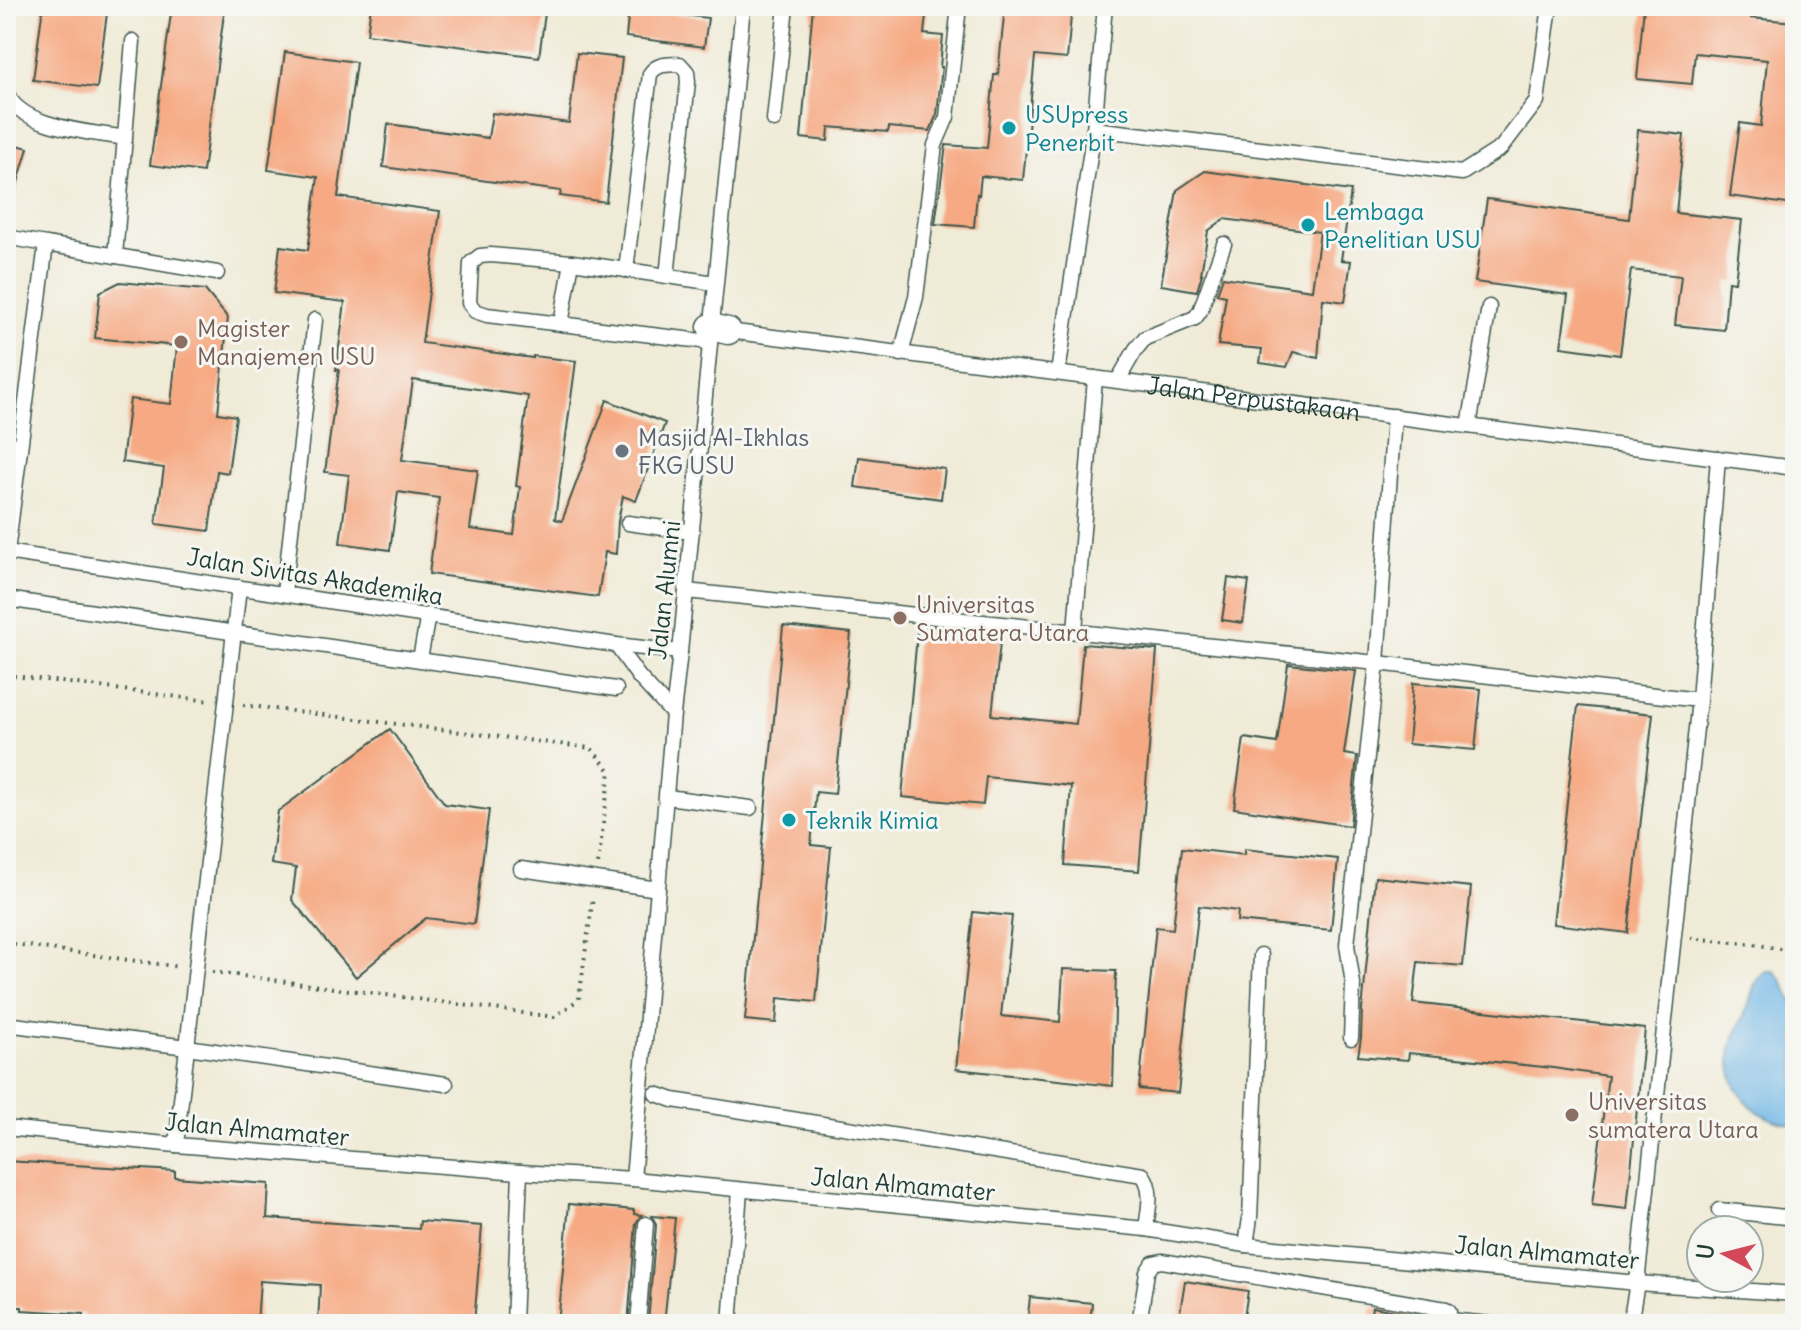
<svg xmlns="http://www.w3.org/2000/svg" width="1801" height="1330" font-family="Delius,sans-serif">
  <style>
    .water { fill: #6eb5e5; stroke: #46798c; stroke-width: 2 }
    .building { fill: #f6a982; fill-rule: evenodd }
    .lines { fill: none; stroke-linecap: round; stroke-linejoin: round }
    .service-casing { stroke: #3e574c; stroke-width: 17 }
    .minor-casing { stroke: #3e574c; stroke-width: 29 }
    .path { stroke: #3e574c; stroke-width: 4; stroke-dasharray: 2 6; stroke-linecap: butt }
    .service { stroke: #fff; stroke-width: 14 }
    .minor { stroke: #fff; stroke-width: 26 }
    .culture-dot { fill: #0f9aa8; stroke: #f6f6f2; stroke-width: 3 }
    .education-dot { fill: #8d6e63; stroke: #f6f6f2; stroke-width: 3 }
    .worship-dot { fill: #6b7280; stroke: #f6f6f2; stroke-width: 3 }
    .labels { text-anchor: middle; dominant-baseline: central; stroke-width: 6; stroke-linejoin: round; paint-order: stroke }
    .culture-label { font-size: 24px; fill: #0d838f; stroke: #f6f6f2; text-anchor: start }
    .education-label { font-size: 24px; fill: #785e54; stroke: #f6f6f2; text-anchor: start }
    .street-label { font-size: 24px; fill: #1f3d34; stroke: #f6f6f2 }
    .worship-label { font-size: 24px; fill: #5b616d; stroke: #f6f6f2; text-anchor: start }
  </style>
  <rect width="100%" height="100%" fill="#f6f6f2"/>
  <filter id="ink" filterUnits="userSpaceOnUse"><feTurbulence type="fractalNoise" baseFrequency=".0125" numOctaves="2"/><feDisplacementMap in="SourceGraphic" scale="16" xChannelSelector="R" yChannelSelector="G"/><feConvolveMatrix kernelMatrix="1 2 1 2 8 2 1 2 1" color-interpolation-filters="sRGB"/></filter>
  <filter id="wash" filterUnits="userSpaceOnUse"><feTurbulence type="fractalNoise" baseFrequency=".006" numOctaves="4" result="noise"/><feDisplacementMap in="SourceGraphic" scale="32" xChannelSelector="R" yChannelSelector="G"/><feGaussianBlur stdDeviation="1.8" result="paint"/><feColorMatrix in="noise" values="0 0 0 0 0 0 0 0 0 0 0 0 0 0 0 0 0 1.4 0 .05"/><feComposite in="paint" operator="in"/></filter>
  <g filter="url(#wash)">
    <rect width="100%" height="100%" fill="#f0ebd7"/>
    <!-- water -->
    <path class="water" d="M1766 971H1774L1780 977 1795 1006V1125C1757 1121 1724 1090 1731 1049 1734 1036 1742 1021 1747 1009 1753 994 1752 980 1766 971Z"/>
    <g id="blocks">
      <!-- building -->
      <g class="building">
        <path d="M43 6H108L97 88 33 80Z"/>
        <path d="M172 6H225L203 172 150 165Z"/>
        <path d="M371 6H546L539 57 367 34Z"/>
        <path d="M813 6H927L924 34 943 36 940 67H942L937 114 930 131 889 127 888 132 829 127 828 141 801 138Z"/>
        <path d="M1005 6H1072L1067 59 1035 56 1023 180 981 176 979 195 977 194 974 227 935 224 946 145 987 148 994 75H998Z"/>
        <path d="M1644 6H1752L1751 18 1795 22V205L1730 196 1740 123 1761 126 1767 60 1695 53 1692 84 1637 79Z"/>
        <path d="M629 8 708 18 704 47 626 37Z"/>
        <path d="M285 52 356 62 338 197 440 211 422 343 533 358V356L576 361 555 519 562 521 607 400 665 423 636 501 623 496 618 521 616 554 605 552 598 597 429 574 439 498 398 492 390 550 340 543 349 475 325 472 339 370H336L345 302 274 293 280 246 308 250 318 177 268 170ZM413 380 528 396 516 486 520 487 514 535 470 529 478 470 402 460Z"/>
        <path d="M577 53 622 58 606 202 560 196 561 191 383 167 388 124 488 138 492 113 569 123Z"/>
        <path d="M1638 130 1684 135 1676 213 1742 220 1735 282 1728 281 1724 330 1675 325 1681 276 1631 270 1620 355 1561 347 1568 295 1475 282 1487 199 1629 219Z"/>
        <path d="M6 142 28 148 11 206H6Z"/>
        <path d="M1205 171 1351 191 1341 260 1351 261 1345 302 1323 299 1318 358 1293 352 1287 367 1260 363 1262 349 1218 345 1226 296 1217 294 1223 277 1312 290 1320 232 1224 219 1208 231 1201 274H1202L1197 291 1161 285 1177 190Z"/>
        <path d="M120 282 205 290 228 318 218 413 236 416 228 473 217 471 209 531 156 524 164 468 122 462 130 399 171 404 177 346 95 338 100 292Z"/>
        <path d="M859 457 945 469 941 499 855 487Z"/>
        <path d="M1228 578 1249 581 1243 623 1222 620Z"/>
        <path d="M918 625 1001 634 992 715 1076 724 1083 644 1157 650 1139 871 1065 865 1071 786 986 777 983 805 902 797Z"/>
        <path d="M783 626 851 633 835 794 816 792 811 845 831 847 816 1002 778 998 776 1023 745 1020Z"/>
        <path d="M1288 664 1356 671 1344 754 1357 756 1350 826 1234 808 1244 738 1277 743Z"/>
        <path d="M1413 683 1481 689 1475 750 1408 744Z"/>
        <path d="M1578 706 1653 714 1628 933 1553 924Z"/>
        <path d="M390 729 445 804 489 810 474 924 426 918 356 977 292 900 296 868 271 864 278 811Z"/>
        <path d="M1182 848 1244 855V849L1338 859 1331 930 1237 921 1238 911 1199 906 1178 1093 1139 1089 1156 927 1173 929Z"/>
        <path d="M1375 877 1471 887 1463 966 1418 962 1413 1003 1645 1029 1627 1209 1592 1205 1608 1076 1553 1068 1409 1053 1408 1060 1358 1056 1361 1038 1362 1010Z"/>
        <path d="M973 912 1012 916 1001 1016 1060 1022 1063 969 1116 971 1113 1086 956 1069Z"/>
        <path d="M6 1161 175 1171V1177L269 1184 267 1218 419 1229 420 1221 482 1226 474 1324H318L320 1285 260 1281 257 1324H84V1314L22 1310V1307H6Z"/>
        <path d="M569 1204 634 1210V1214L642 1215 636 1223 628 1324H558Z"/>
        <path d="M652 1216 675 1218 664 1324H648L656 1225Z"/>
        <path d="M1185 1281 1248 1291 1243 1324H1178Z"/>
        <path d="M1030 1297 1092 1303 1090 1324H1027Z"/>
        <path d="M1372 1307 1438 1318V1324H1369Z"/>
      </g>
    </g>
  </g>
  <g filter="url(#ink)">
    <use href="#blocks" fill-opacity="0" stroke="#3e574c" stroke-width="2"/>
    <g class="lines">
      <defs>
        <g id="service">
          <path d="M6 12 8 6"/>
          <path d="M6 91C18 128 91 132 125 138"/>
          <path d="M774 120 786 6"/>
          <path d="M1094 129 1462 173 1501 148 1537 101 1550 6"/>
          <path d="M6 237 46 244 7 552"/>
          <path d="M46 244 217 273"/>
          <path d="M115 256 133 41"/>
          <path d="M626 270 650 74C657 63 668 65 680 64L687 72 688 82 667 276"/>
          <path d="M561 324 572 262"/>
          <path id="s1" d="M728 331 1795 468"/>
          <path d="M710 342 487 315 475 311 469 303 471 263 480 256 491 255 572 262 715 283"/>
          <path d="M901 354 916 297 935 145 947 117 959 6"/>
          <path d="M1058 373 1094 129 1105 6"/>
          <path d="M1118 380 1136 349 1145 338 1195 318 1200 311 1224 244"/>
          <path d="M1469 426 1489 307"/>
          <path d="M628 523 692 532"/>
          <path d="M6 552 616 645 680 652"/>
          <path d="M686 591 1377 663 1699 700"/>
          <path d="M284 593 315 320"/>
          <path d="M6 599 616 689"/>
          <path d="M1075 631 1095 378"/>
          <path d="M616 645 639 677 673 714"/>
          <path d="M420 659 428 615"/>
          <path d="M667 797 750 808"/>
          <path d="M521 869 658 889"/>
          <path d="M6 1024 187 1047 446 1084"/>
          <path d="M1351 1038 1353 984 1347 945 1377 663 1394 416"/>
          <path d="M656 1094 673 1100 1143 1175C1154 1191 1148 1210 1146 1229"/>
          <path d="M6 1128 176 1145 520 1172 633 1179 1146 1229 1246 1245 1637 1283 1795 1294"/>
          <path d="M176 1145 239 587"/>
          <path d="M633 1179 673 714 680 652 743 6"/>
          <path d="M1719 1210 1795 1218"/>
          <path d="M1246 1245 1250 1218 1261 955"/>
          <path d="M1449 1320 1490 1324"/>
          <path d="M514 1324 520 1172"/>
          <path d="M638 1324 646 1224"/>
          <path d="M730 1324 740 1190"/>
          <path d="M1139 1324 1147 1272 1153 1263 1162 1261 1446 1309 1449 1311 1448 1324"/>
          <path d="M1630 1324 1637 1283 1699 700 1718 458"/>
        </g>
        <path id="minor" d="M711 327 728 331"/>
      </defs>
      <!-- service casing -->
      <use href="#service" class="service-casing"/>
      <!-- minor casing -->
      <use href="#minor" class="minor-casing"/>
      <!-- path -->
      <g class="path">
        <path d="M6 675 210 701"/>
        <path d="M243 705 591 748 610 771 598 864"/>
        <path d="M1691 938 1754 944 1795 952"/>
        <path d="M6 943 180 967"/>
        <path d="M212 972 554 1017 579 999 593 897"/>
      </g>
      <!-- service -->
      <use href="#service" class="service"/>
      <!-- minor -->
      <use href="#minor" class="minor"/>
    </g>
  </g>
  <!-- markers -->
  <g class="culture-dot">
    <circle cx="1009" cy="128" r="8"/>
    <circle cx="1308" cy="225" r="8"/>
    <circle cx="789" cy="820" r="8"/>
  </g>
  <g class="education-dot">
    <circle cx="181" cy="342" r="8"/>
    <circle cx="900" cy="618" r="8"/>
    <circle cx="1572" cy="1115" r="8"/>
  </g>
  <circle class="worship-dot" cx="622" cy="451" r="8"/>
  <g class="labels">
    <!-- culture labels -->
    <g class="culture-label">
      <text x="1025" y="114">USUpress<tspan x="1025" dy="28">Penerbit</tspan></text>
      <text x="1324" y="211">Lembaga<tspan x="1324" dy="28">Penelitian USU</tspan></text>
      <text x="805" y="820">Teknik Kimia</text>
    </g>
    <!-- education labels -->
    <g class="education-label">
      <text x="197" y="328">Magister<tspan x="197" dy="28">Manajemen USU</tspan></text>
      <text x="916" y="604">Universitas<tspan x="916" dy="28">Sumatera Utara</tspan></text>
      <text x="1588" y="1101">Universitas<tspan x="1588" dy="28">sumatera Utara</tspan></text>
    </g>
    <!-- street labels -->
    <g class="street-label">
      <text stroke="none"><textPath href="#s1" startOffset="530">Jalan Perpustakaan</textPath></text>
      <text transform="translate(315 576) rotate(9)">Jalan Sivitas Akademika</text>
      <text transform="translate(664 590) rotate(-84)">Jalan Alumni</text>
      <text transform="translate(257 1129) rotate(5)">Jalan Almamater</text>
      <text transform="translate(903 1184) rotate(5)">Jalan Almamater</text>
      <text transform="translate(1547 1252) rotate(5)">Jalan Almamater</text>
    </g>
    <!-- worship labels -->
    <g class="worship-label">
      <text x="638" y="437">Masjid Al-Ikhlas<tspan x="638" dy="28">FKG USU</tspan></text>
    </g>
  </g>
  <!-- margin -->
  <rect width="1801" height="1330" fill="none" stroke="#f6f6f2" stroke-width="32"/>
  <!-- north arrow -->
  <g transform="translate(1725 1254) rotate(277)"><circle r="38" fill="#f6f6f2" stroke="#a0aca6" stroke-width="2"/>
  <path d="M0-6L14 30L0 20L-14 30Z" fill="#d1495b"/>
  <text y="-12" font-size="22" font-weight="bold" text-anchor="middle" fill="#1f3d34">U</text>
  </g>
</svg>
